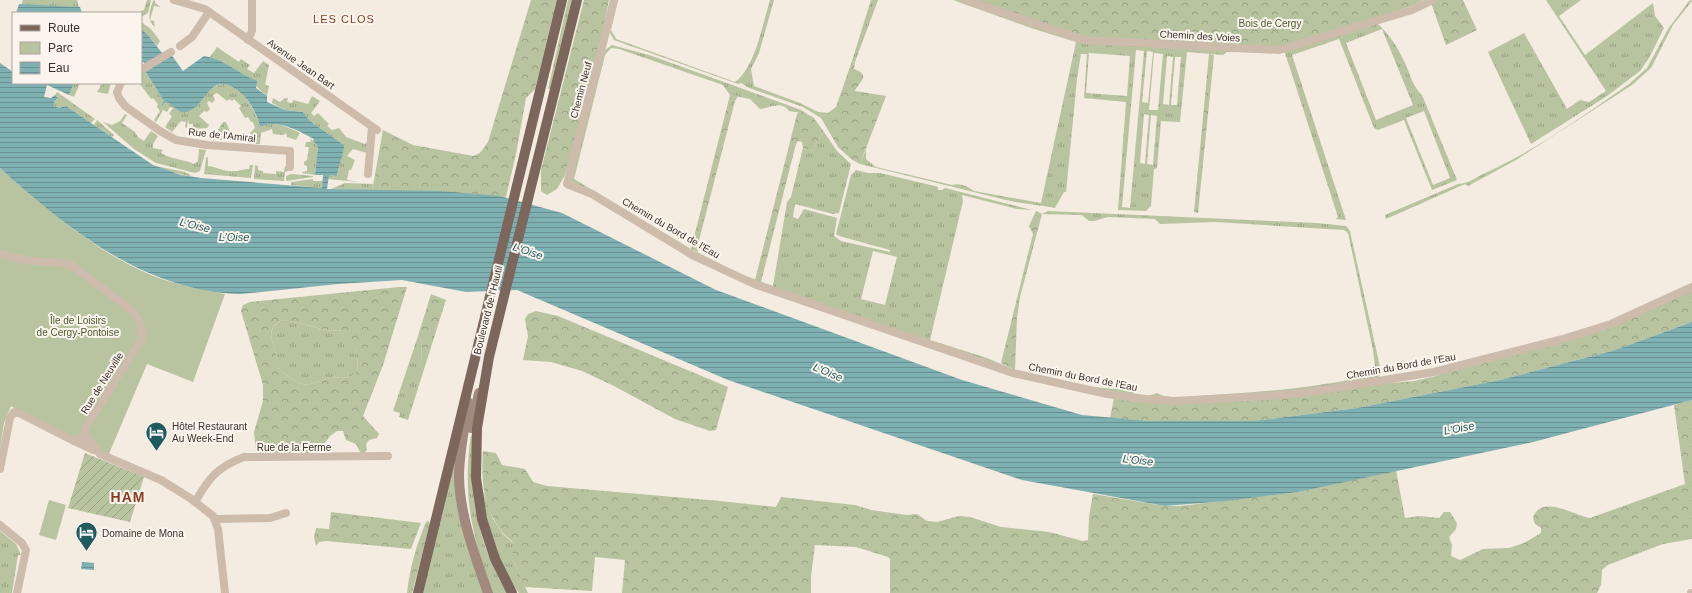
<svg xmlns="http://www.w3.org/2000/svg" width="1692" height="593" font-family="Arial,sans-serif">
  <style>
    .grass { fill: url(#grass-tufts); fill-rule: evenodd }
    .forest { fill: url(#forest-crowns); fill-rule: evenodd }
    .park { fill: #b8c4a0 }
    .garden { fill: url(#garden-furrows) }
    .water { fill: url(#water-rules) }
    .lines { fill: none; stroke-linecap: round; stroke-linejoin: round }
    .minor { stroke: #cdbbac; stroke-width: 8 }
    .secondary { stroke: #a18a7d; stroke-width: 10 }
    .primary { stroke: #7d675c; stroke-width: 10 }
    .labels { text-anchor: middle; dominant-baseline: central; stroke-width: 4; stroke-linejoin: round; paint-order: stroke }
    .park-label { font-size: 10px; fill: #4a5a2e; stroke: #fbf5ee }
    .street-label { font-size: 10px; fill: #3b302b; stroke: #fbf5ee }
    .poi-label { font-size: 10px; fill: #3b302b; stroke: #fbf5ee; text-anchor: start }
    .neighbourhood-label { font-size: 11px; letter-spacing: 1px; fill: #8c3b22; stroke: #fbf5ee }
    .water-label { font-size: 11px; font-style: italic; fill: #1f5a5e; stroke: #fbf5ee }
    .district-label { font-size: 14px; font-weight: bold; letter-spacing: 1px; fill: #8c3b22; stroke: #fbf5ee }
  </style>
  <defs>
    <pattern id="grass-tufts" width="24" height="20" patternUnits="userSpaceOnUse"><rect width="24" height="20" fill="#b8c4a0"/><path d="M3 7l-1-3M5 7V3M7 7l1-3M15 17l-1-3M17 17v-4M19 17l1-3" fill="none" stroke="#97a083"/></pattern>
    <pattern id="forest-crowns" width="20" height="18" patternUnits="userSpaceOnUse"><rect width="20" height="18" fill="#b8c4a0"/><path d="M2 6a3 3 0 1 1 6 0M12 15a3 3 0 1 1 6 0" fill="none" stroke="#97a083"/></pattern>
    <pattern id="garden-furrows" width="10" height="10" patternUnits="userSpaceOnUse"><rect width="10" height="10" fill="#b8c4a0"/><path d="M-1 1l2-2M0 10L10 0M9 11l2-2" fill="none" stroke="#97a083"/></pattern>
    <pattern id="water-rules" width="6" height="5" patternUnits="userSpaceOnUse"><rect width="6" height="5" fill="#7fb0b2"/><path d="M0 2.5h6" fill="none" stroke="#699091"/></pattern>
  </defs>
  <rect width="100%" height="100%" fill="#f4ebe1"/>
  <!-- grass -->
  <g class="grass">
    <path d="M23 0H77L79 7 21 5Z"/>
    <path d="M147 0H151L148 13 141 17V11L144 10Z"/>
    <path d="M155 0V3L161 7 154 6 150 20 154 21 155 27C146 20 150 10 153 1Z"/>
    <path d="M568 0H572L550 89H548Z"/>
    <path d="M616 0H618L611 30 616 39 735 82C755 68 763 23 770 0H774L759 53 751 69 754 86 800 103 818 112 829 113 821 118 803 107 749 88 741 83 738 84 614 40 610 33Z"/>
    <path d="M871 0H878L855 62 852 61Z"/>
    <path d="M953 0 1377 23C1389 34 1397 46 1404 61 1410 73 1412 86 1422 95L1457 180 1432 190 1404 120 1378 130 1374 128 1339 39 1292 55 1346 220 1336 219 1338 217 1285 53 1227 52 1223 55 1187 52 1180 122 1161 121 1157 168 1154 169 1151 206 1146 211 1118 210 1126 102 1084 98 1087 54H1081L1077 79 1066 192H1064L1055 208C1039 205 1023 204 1006 200L860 164 866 150V159L876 167 952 185C960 183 967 186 974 191L1041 203 1076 42 1031 28ZM1382 29 1413 105 1376 120 1346 43ZM1136 50 1144 51 1130 208 1122 207ZM1147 51 1153 52 1148 103 1142 102ZM1089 53 1130 56 1127 96 1086 93ZM1154 53 1163 54 1158 110H1149ZM1167 56 1173 57 1169 105 1163 104ZM1175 57H1181L1177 105H1171ZM1424 111 1450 178 1433 185 1406 118ZM1144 114 1149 115 1145 164 1140 163ZM1151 115 1157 116 1153 165 1147 164Z"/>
    <path d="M1546 0H1581L1559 16 1585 55 1653 3 1655 16 1664 28 1649 58 1640 71 1607 96 1531 144 1488 52 1524 33 1567 109 1580 100 1589 102 1606 91Z"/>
    <path d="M1690 0 1692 1 1673 25 1651 68 1632 85 1516 160 1468 186 1465 184 1386 219 1385 215 1458 184C1469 183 1474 179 1483 174 1535 151 1583 116 1629 84L1647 68 1668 29Z"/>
    <path d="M141 22 151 29 160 41 157 46 148 35 141 29Z"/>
    <path d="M612 45 652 56 801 110 813 117 808 114 789 111C781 100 770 108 760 109L750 99 730 95 723 85 619 49 611 48 605 55 574 179 691 249 738 273 773 286 787 202 791 197 803 148 813 151 817 142 824 132 837 151 851 164 839 213 833 214 795 204 793 217 798 219 804 209 837 218 834 236 841 241 890 252V250L839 236 836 234 851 175 856 170 868 173H880L935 186 938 187V190H942L945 188 1032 210 1017 209 962 195 963 201 930 340 987 358 1015 370 1084 386 1134 391V395L1148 396 1157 393C1171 401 1195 396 1211 395 1267 392 1322 387 1376 374L1373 350 1348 233 1344 230 1216 222 1160 224 1155 219 1108 217 1094 221H1089L1082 215 1042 214 1048 211 1317 223 1346 226 1350 231 1380 367 1379 377 1293 392 1152 399 1032 376 735 275 571 181 605 50ZM873 251 897 257 885 305 861 299Z"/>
    <path d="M217 47 239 62 241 59 250 65 247 69 254 73 263 61 269 65 265 85 269 86 267 96C259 90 254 83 246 77 235 69 223 63 210 57Z"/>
    <path d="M145 71 164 101 161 106 162 107 165 102 173 105 179 111H190C199 104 204 93 214 87 236 73 256 110 260 127 274 120 287 127 300 133L296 140 287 137 286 133 283 135 273 134 272 129 261 133 260 144H252L256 141 254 138 251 139 250 133 255 128 253 122H251L248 117 245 118 239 108 241 106 234 99 232 101 230 99 227 101 217 93 213 95 215 100 212 103 209 101 207 103 210 109 207 112 204 111 199 116 209 125 207 128 192 129 193 124H189L188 119 187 128 185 127 186 122 181 121 172 132 165 127 172 116 169 114 173 108 170 107 167 112 163 110 156 122 154 120 160 111 157 107 158 104 153 98 151 99 140 84 142 83 141 74Z"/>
    <path d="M74 83H80L74 97 69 95Z"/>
    <path d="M102 83H111L108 94 97 92Z"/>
    <path d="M57 92 95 119 91 123 66 106 58 108 54 106V102L58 98 55 95Z"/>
    <path d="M312 96 320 101 311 113 314 116 318 113 329 124 327 126 332 130 339 128 346 137 365 144 368 142 367 153 353 149 347 156 355 160 351 170H349L347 180 359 182 328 179 329 175 337 176 344 145 310 121 303 112 285 110 272 103 273 98 280 102 285 98H288L287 102 292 103 293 100 308 104Z"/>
    <path d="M125 114 127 115 122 123 135 132 138 137 144 141 151 131 158 136 153 144V148L163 150 161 153C172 160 185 159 194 164L198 161 199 149 206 150 200 171 195 173 156 163 134 149 103 122 112 125 120 121Z"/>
    <path d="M97 120 114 135 112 137 94 125Z"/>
    <path d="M223 122H226L231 134V140H214L213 138Z"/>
    <path d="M310 138 318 146 315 175 302 173V172L307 171V166L304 165V162L307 160 309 147H305L306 142H311Z"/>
    <path d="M208 157V166C218 167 223 172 235 171 240 171 243 169 249 169L250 165H253L251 178 204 174 206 158Z"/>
    <path d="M255 165 258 166V170L263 171V173L276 174V171L284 172 285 166 288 167V171L285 172 284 181 254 179Z"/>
    <path d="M156 166 185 172 193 177 167 171Z"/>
    <path d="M291 174 313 176V177L286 181V176Z"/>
    <path d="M313 179V181H323L322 188 291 185V182Z"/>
    <path d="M345 183 373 184 372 191 331 189Z"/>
    <path d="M282 320C297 322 310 326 325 330 332 332 339 329 347 332 353 341 365 368 352 376 346 379 337 377 331 378 312 382 305 391 288 376 284 372 280 371 277 366 279 348 260 331 282 320Z"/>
    <path d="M418 336 422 343 421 362 426 363 408 420 399 417 400 413 393 411Z"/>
    <path d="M471 435C475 440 473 468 473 477 473 517 486 558 507 593H493C472 537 462 496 471 435Z"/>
    <path d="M455 460 483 593H422Z"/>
    <path d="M483 491 493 519 503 534 513 543V559L528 593H519C500 566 482 524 483 491Z"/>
    <path d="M0 531 16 544 21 555H18L12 593H0Z"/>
  </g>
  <!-- forest -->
  <g class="forest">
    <path d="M531 0H557L535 89 526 98 516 154 506 197 372 191 383 130 413 145 473 156C481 154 483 149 488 142Z"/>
    <path d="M584 0H609L593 78 565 175 557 189 547 195 541 191V170Z"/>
    <path d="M955 0H1423L1414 5 1292 48 1079 40Z"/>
    <path d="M1436 0H1463L1477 30 1446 45 1431 3Z"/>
    <path d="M1209 54 1214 55 1198 213 1194 212Z"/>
    <path d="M852 61 855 62 854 69C873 75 857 84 855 91L886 96 860 164 851 159 838 147 821 118 836 107Z"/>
    <path d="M730 95 738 96 735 101 697 248 698 252 691 249Z"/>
    <path d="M800 111 813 117 824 132 817 142 813 151 803 148 802 142 798 141 796 144 761 282 755 280 797 114Z"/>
    <path d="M1036 211 1042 214 1020 297 1017 318 1015 370 1001 363 1033 234 1029 226Z"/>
    <path d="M399 287H407L383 365 363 416 379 434 377 438 369 440 366 444 367 450 364 453 360 452 356 444 346 440 343 431H337L330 436 318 453 257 454 256 452 254 432 263 401V385L241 311 243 305 250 302ZM282 320C297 322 310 326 325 330 332 332 339 329 346 332 353 341 365 368 352 376 346 379 337 377 331 378 312 382 305 391 288 376 284 372 280 371 277 366 279 348 260 331 282 320Z"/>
    <path d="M1692 289V322L1612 351 1500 380 1357 408 1254 421H1149L1110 418 1114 398 1170 403 1414 381 1436 376 1454 369 1562 341Z"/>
    <path d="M431 294 446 300 426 363H421L422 343 418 336Z"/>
    <path d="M536 311 558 316 728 387 716 430 710 431 675 419 614 386 582 371 551 362 523 360 528 336 525 319 528 314Z"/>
    <path d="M1692 400V539L1663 544 1608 565 1602 570 1601 585 1597 593H890V559L888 557 856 547 815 545 811 576V593H622L625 560 595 557 592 591 525 587 513 559V543C510 538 505 536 502 532 483 507 481 481 483 451L496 453 502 465 525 469 533 482 547 486 720 501 776 507 781 497 855 505 871 510 907 515 917 514 927 521 937 522 959 516 970 517 1001 527 1049 532 1083 541 1088 540 1089 517 1093 494 1165 506H1180L1298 492 1396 470 1405 518 1420 516 1439 518 1444 512H1450L1457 523 1456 529 1449 537 1452 545 1451 556 1460 560 1483 549 1509 548 1524 543 1541 533V528L1535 524 1533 518C1540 493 1576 516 1590 518L1685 484 1674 405Z"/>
    <path d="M331 512 421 523 411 549 326 541 319 542 316 546 314 537 316 528 329 529Z"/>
    <path d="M429 521 430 525 412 593H407C410 566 416 547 426 522Z"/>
  </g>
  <!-- park -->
  <g class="park">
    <path d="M0 168C42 206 99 254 151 275 175 285 201 289 225 294L193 382 147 364 108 456 62 436 11 406 4 423 0 449Z"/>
    <path d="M49 500 66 505 56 540 39 535Z"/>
  </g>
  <!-- garden -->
  <path class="garden" d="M85 453 144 477 130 522 68 508Z"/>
  <!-- water -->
  <g class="water">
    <path d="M19 4 80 7 82 13H16Z"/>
    <path d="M141 29 148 35 162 53 168 50 183 71 204 56C224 59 239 74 257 81L256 88 267 96V102L285 110 303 112 310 121 344 145C345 149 338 168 337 176L329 175 327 189 441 191 500 196 562 213 716 290 962 380 1082 415 1149 421H1253L1357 408 1500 380 1612 351 1692 322V400L1533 442 1298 492 1226 501 1165 506 1022 480 728 380 517 290 466 292 402 280 338 284 241 294C146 292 67 229 0 168V63L13 72V83H74L69 95 47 85 44 97 51 98 55 95 58 98 54 102V106L59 108 66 106 153 165 181 175 201 178 322 188 323 175H315L318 146 313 141 314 139C299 131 277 118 260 127 257 114 250 101 241 93 209 66 207 108 186 112 178 114 174 104 165 102L162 107 161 106 164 101 145 71H148L149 69 145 63 143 62 141 65Z"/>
    <path d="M82 562 94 563V570L81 569Z"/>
  </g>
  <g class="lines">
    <!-- minor -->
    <g class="minor">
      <path d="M174 0 205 9 377 130"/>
      <path d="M614 0 567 184 592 194 694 256 754 284 1013 373 1107 394 1145 399 1174 401 1267 396 1304 393 1434 372 1563 339 1611 324 1692 287"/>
      <path d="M965 0 1084 40 1279 50 1412 10 1433 0"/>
      <path d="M248 40 252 31V0"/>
      <path d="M180 46 192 37 209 12"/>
      <path d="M141 70 171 52"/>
      <path d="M121 83 117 92 119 98 125 106 160 131 176 140 207 145 290 151V167"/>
      <path d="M368 174 372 127"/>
      <path d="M0 254 24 260 70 264 129 308C138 316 144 328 141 340L86 427 85 436 100 454 161 480 190 498 213 516 218 529 225 593"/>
      <path d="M85 436 74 441 93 450"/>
      <path d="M0 469 10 418 14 412 19 413 74 441"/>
      <path d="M195 502C209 478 217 467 244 457L388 456"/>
      <path d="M215 519 270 518 286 513"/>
      <path d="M0 525 22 543 26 550 17 593"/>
      <path d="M1691 593H1692"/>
    </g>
    <!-- secondary -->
    <g class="secondary">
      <path d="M468 402C465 426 459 452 459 477 460 517 475 556 488 593"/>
      <path d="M471 428 479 393"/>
    </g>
    <!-- primary -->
    <g class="primary">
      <path d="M418 593 562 0"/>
      <path d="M512 593 495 559 482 519 476 478 477 428 489 357 577 0"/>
    </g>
  </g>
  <!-- icons -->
  <defs>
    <symbol id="hotel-pin" viewBox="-11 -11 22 30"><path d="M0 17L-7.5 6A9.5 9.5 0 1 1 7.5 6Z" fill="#1f5a5e" stroke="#fbf5ee"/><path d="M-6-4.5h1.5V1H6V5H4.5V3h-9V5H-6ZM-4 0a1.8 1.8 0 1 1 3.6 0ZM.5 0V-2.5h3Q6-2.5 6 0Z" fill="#fff"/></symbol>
  </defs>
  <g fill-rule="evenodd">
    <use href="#hotel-pin" x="144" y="420" width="25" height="34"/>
    <use href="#hotel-pin" x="74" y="520" width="25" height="34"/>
  </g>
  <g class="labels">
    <!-- park labels -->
    <g class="park-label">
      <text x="1270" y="23">Bois de Cergy</text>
      <text x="78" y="320">Île de Loisirs<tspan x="78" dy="12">de Cergy-Pontoise</tspan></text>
    </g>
    <!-- street labels -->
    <g class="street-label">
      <text transform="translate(1200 36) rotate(3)">Chemin des Voies</text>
      <text transform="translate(301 64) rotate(35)">Avenue Jean Bart</text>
      <text transform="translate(581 90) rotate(-75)">Chemin Neuf</text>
      <text transform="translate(222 135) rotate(6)">Rue de l'Amiral</text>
      <text transform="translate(671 228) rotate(30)">Chemin du Bord de l'Eau</text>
      <text transform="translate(488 310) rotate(-76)">Boulevard de l'Hautil</text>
      <text transform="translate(1401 366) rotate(-10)">Chemin du Bord de l'Eau</text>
      <text transform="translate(1083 377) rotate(11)">Chemin du Bord de l'Eau</text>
      <text transform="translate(102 383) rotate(-58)">Rue de Neuville</text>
      <text x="294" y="447">Rue de la Ferme</text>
    </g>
    <!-- poi labels -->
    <g class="poi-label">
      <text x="172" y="426">Hôtel Restaurant<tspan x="172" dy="12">Au Week-End</tspan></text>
      <text x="102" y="533">Domaine de Mona</text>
    </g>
    <!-- neighbourhood labels -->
    <g class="neighbourhood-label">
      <text x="344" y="19">LES CLOS</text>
    </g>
    <!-- water labels -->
    <g class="water-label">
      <text transform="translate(195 225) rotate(14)">L'Oise</text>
      <text x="234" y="237">L’Oise</text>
      <text transform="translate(528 251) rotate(18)">L'Oise</text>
      <text transform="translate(828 372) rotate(23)">L'Oise</text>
      <text transform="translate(1459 428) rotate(-11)">L'Oise</text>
      <text transform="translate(1138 460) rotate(6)">L'Oise</text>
    </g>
    <!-- district labels -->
    <g class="district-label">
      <text x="128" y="497">HAM</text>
    </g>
  </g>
  <!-- legend -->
  <rect x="12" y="12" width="130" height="72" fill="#fbf5ee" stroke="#aea6a0"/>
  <rect x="20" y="25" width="20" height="6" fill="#7d675c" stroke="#aea6a0"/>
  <text x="48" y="32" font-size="12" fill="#3b302b">Route</text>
  <rect x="20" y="42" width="20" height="12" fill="#b8c4a0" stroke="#aea6a0"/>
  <text x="48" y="52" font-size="12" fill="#3b302b">Parc</text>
  <rect x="20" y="62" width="20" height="12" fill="url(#water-rules)" stroke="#aea6a0"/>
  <text x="48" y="72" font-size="12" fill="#3b302b">Eau</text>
</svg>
